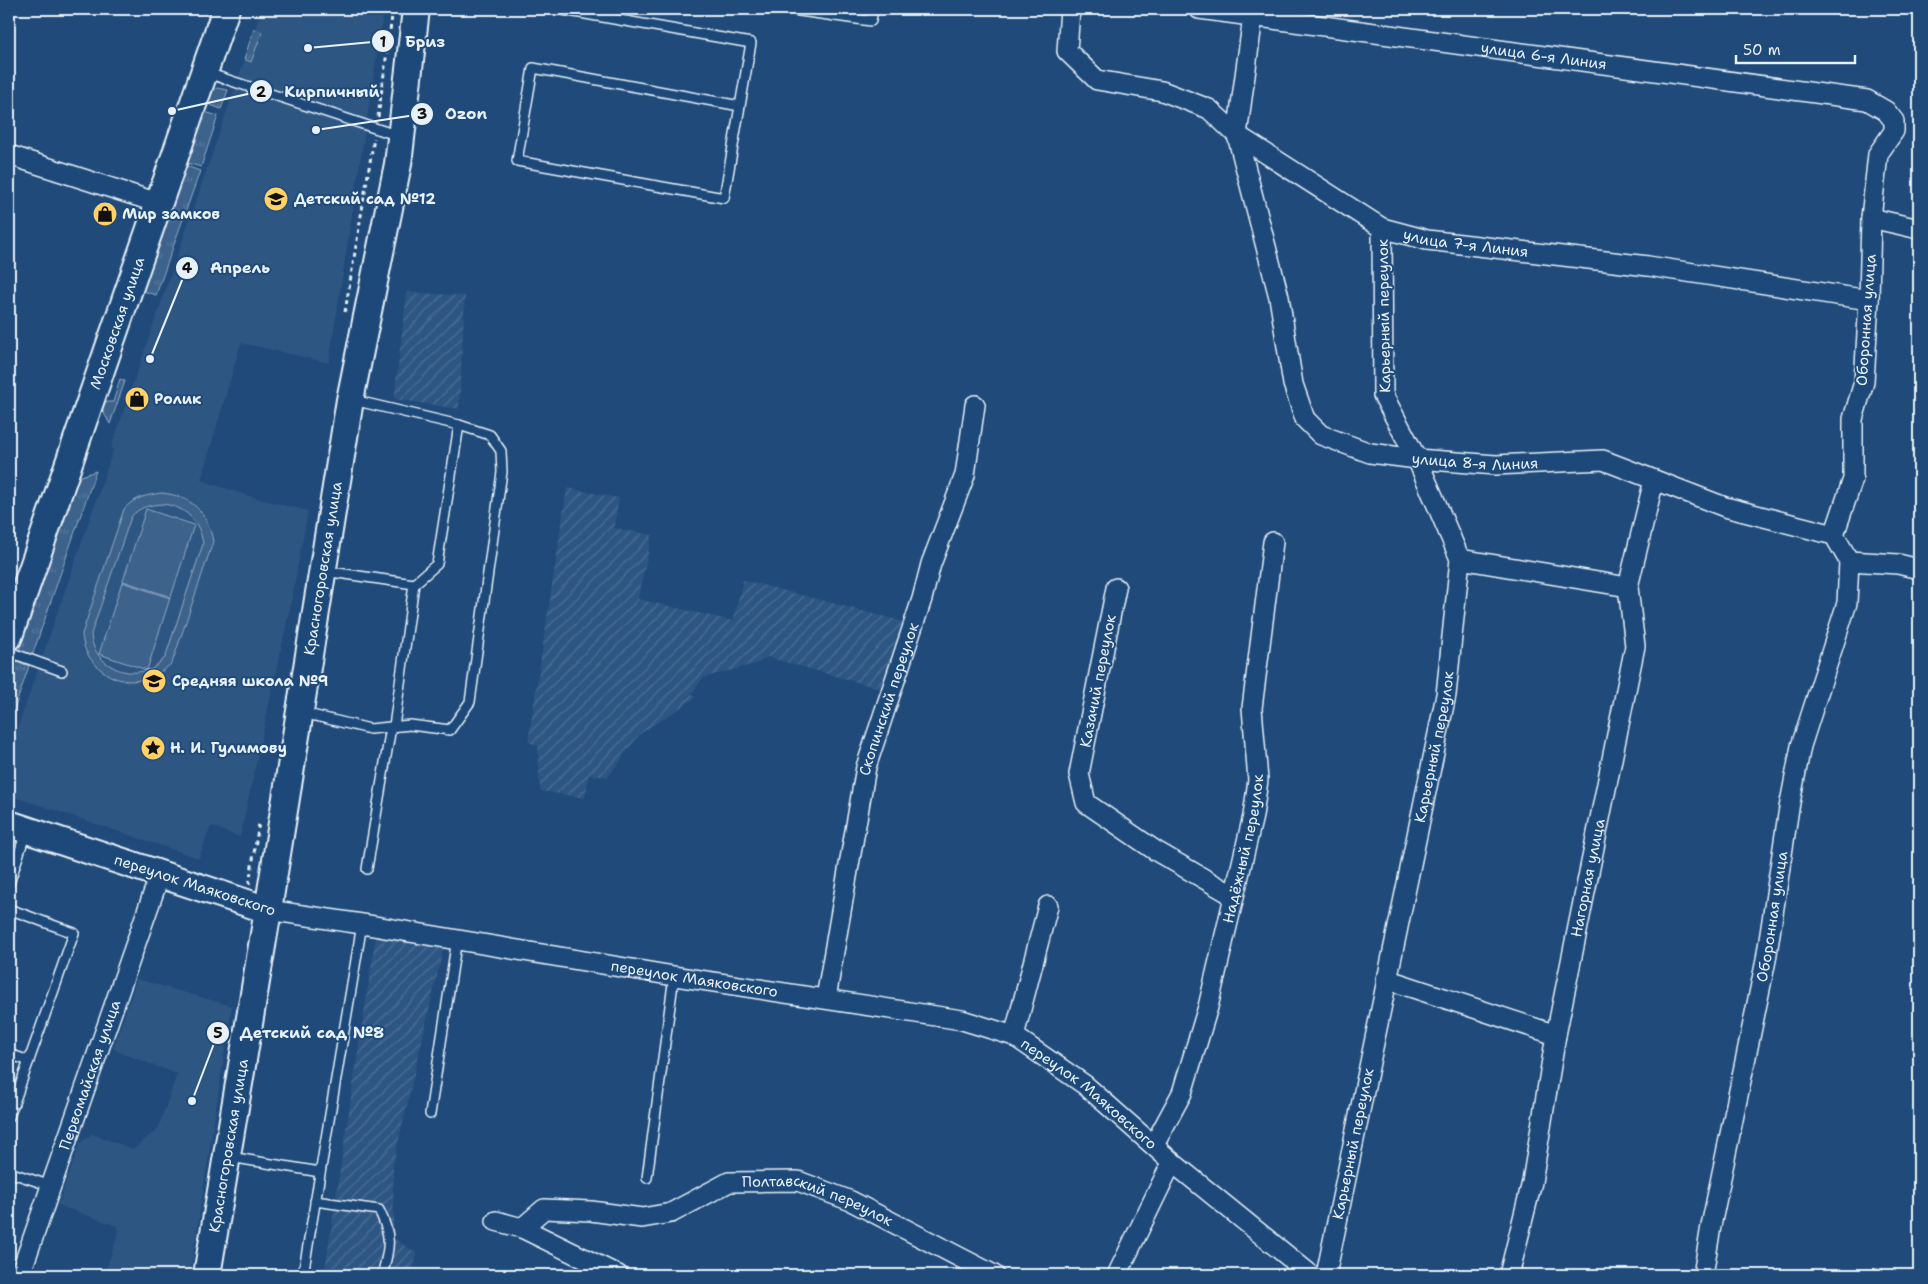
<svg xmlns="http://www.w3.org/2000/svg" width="1928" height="1284" font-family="'Shantell Sans',sans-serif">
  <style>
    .built { fill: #2e5683 }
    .industrial { fill: url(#industrial-furrows) }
    .grass { fill: url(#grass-tufts); stroke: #92aac2 }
    .pitch { fill: #3c628c; stroke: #92aac2; fill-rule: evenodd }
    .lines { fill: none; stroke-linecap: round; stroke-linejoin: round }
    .lane-casing { stroke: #e8f1f8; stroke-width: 12 }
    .street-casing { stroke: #e8f1f8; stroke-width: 22 }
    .secondary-casing { stroke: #e8f1f8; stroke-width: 30 }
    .path { stroke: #e8f1f8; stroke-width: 3; stroke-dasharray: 4 4; stroke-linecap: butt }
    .lane { stroke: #1f4a7a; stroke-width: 9 }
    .street { stroke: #1f4a7a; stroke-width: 19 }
    .secondary { stroke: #1f4a7a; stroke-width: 26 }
    .labels { text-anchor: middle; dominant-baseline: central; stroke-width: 4; stroke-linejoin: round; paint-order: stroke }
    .street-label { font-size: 15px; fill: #e8f1f8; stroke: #1f4a7a }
    .poi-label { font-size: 15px; font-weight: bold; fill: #e8f1f8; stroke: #1f4a7a; text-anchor: start }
    .leader { fill: none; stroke: #e8f1f8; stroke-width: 2 }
    .callout-dot { fill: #e8f1f8; stroke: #1f4a7a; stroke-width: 2 }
    .mark-label { font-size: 15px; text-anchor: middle; font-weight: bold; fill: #111 }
    .callout-label { font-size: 16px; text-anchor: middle; font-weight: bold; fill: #e8f1f8; stroke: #1f4a7a; stroke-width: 4; stroke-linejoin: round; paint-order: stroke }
  </style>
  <defs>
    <pattern id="industrial-furrows" width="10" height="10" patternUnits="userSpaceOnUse" patternTransform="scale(1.25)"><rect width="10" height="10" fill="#2e5683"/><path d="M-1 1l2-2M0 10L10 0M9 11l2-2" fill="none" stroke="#4c6f95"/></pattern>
    <pattern id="grass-tufts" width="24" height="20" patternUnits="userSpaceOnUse" patternTransform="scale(1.25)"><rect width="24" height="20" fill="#3c628c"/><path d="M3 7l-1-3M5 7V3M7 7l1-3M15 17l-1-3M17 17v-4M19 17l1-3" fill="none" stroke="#58799d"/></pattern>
  </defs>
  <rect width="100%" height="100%" fill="#1f4a7a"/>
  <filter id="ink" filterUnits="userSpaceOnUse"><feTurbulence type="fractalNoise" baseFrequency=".02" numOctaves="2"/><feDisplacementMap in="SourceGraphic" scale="10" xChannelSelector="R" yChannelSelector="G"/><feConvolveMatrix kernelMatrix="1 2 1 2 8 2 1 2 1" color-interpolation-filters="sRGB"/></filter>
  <g filter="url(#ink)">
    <!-- built -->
    <g class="built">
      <path d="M262 9H384L329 363 241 343 201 480 255 498 308 511 290 608 240 837 211 826 198 860V858L9 795V753L113 451 111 448Z"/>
      <path d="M137 979 232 1006 190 1275H104L119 1231 117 1226 58 1205 80 1143 92 1134 133 1149 158 1129 177 1074 119 1052 113 1048Z"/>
    </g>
    <!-- industrial -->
    <g class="industrial">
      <path d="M407 292 465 296 459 409 394 399Z"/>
      <path d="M567 488 619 498 614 528 652 535 638 599 733 621 743 580 905 622 885 690 767 657 758 663 703 678 692 693 695 698 640 734 608 777 589 775 585 798 540 791 538 746 528 742Z"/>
      <path d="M376 934 444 946 393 1165 394 1239 417 1253 412 1275H324Z"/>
    </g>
    <!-- grass -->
    <g class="grass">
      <path d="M254 29 262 32 251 62 244 59Z"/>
      <path d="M217 88 228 90 221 109 208 104 212 92Z"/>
      <path d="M205 112 218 116 201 167 187 163Z"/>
      <path d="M186 166 200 171 156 295 143 291Z"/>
      <path d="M120 379 125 381 110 424 101 408 104 402H113Z"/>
      <path d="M96 471 32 656 19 651 78 477Z"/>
      <path d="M15 661 29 666 9 725V681Z"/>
    </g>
    <!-- pitch -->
    <g class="pitch">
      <path d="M162 493C192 496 208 513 213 542L172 663C149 684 119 689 96 665 87 656 83 647 82 634L124 509C135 497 147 495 162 493ZM162 504C185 506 200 521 203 544L165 658 152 669 147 670 170 598 122 582 99 654 147 670C122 679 92 661 91 634L131 517C139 507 149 505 162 504Z"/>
      <path d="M146 509 194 525 171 597 123 581Z"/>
    </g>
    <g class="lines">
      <defs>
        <g id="lane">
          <path d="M557 9 751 43 724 198 517 161 533 68 740 106"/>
          <path d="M785 9 871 21 873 9"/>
          <path d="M207 73 399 136"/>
          <path d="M324 571 414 584 394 726"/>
          <path d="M414 584 437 564 459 425"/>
          <path d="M9 652 62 671"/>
          <path d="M303 713 370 729 410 725 450 730 470 702 502 472 501 451 490 435 459 425 353 400"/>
          <path d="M367 869 391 727"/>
          <path d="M9 884 26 832"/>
          <path d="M9 909 74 933 9 1117"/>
          <path d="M9 1054 29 1061"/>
          <path d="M430 1114 457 939"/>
          <path d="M230 1157 320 1172"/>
          <path d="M9 1172 51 1186"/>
          <path d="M647 1178 674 976"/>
          <path d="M315 1201 379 1210C392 1236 390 1248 382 1275"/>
          <path d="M303 1275 362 924"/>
        </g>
        <g id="street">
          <path id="s1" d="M1070 9 1067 51 1097 80 1162 91 1209 109 1237 135 1382 228 1427 240 1648 266 1869 300"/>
          <path id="s2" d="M1199 9 1867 100 1886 111 1894 121V131L1878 154 1871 218 1869 300 1864 382 1853 419V479L1834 535"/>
          <path id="s3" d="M1254 9 1237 135 1279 297 1293 384 1305 419 1321 435 1370 453 1417 459 1496 465 1603 460 1725 507 1834 535 1849 561 1898 564 1919 569"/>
          <path d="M9 155 158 203"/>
          <path d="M1871 218 1919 229"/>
          <path d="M1460 559 1628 587"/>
          <path d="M1116 588 1079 774 1086 803 1156 851 1234 896"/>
          <path id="s4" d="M268 910 362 924 674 976 962 1020 1014 1036 1085 1085 1172 1162 1311 1275"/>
          <path d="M1386 979 1556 1035"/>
          <path id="s5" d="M826 998 866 767 922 599 931 564 965 475 975 405"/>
          <path d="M1014 1036 1048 906"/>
          <path id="s6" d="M1154 1145 1182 1093 1208 1007 1253 816 1258 780 1252 708 1273 542"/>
          <path d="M496 1221 522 1228 618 1275"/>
          <path id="s7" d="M522 1228 544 1209 591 1211 642 1218 671 1213 729 1182 798 1181 851 1201 994 1275"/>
          <path id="s8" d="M20 1275 160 874"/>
          <path d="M1117 1275 1172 1162"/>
          <path id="s9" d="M1326 1275 1446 695 1460 559 1417 459 1383 395 1382 228"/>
          <path id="s10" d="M1509 1275 1532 1182 1556 1035 1635 646 1628 587 1654 480"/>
          <path id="s11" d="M1703 1275 1711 1226 1766 960 1789 808 1801 746 1847 603 1849 561"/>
        </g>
        <g id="secondary">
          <path id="s12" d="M9 636 226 9"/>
          <path d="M9 824 268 910"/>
          <path id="s13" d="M207 1275 268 910 350 400 398 164 416 9"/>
        </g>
      </defs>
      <!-- lane casing -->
      <use href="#lane" class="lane-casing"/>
      <!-- street casing -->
      <use href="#street" class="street-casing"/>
      <!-- secondary casing -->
      <use href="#secondary" class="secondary-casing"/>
      <!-- path -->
      <g class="path">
        <path d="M378 117 393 9"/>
        <path d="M345 312 374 138"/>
        <path d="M249 884 259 823"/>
      </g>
      <!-- lane -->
      <use href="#lane" class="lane"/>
      <!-- street -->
      <use href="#street" class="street"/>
      <!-- secondary -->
      <use href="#secondary" class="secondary"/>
    </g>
  </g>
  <!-- icons -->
  <defs>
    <symbol id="school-disc" viewBox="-11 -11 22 22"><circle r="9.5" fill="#ffd166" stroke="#1f4a7a"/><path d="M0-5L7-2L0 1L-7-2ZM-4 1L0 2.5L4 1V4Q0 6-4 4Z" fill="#111"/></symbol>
    <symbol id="shop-disc" viewBox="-11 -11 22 22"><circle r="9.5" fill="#ffd166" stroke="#1f4a7a"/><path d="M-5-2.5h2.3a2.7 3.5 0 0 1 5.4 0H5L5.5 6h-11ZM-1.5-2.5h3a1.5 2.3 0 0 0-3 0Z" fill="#111"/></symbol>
    <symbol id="sight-disc" viewBox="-11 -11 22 22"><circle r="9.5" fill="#ffd166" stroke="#1f4a7a"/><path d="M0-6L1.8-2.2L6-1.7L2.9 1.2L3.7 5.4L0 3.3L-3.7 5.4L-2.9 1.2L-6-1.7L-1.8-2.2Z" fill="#111"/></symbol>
  </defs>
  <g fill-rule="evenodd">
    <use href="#school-disc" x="262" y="185" width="28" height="28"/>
    <use href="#shop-disc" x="91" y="200" width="28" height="28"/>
    <use href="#shop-disc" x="123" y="385" width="28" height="28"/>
    <use href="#school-disc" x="140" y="667" width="28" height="28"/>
    <use href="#sight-disc" x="139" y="734" width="28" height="28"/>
  </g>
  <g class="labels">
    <!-- street labels -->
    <g class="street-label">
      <text stroke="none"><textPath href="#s2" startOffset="348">улица 6-я Линия</textPath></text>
      <text stroke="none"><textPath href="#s1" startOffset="496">улица 7-я Линия</textPath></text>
      <text transform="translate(1384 316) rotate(-91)">Карьерный переулок</text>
      <text transform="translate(1866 320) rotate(-86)">Оборонная улица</text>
      <text stroke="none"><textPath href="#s12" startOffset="331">Московская улица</textPath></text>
      <text stroke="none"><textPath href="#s3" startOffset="600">улица 8-я Линия</textPath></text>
      <text stroke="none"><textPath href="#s13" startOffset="716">Красногоровская улица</textPath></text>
      <text transform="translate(1098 681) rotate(-79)">Казачий переулок</text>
      <text stroke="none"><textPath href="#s5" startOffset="306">Скопинский переулок</textPath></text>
      <text stroke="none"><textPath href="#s9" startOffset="539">Карьерный переулок</textPath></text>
      <text stroke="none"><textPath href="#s6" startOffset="311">Надёжный переулок</textPath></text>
      <text stroke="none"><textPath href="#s10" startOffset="405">Нагорная улица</textPath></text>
      <text transform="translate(195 885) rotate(18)">переулок Маяковского</text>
      <text stroke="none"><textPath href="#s11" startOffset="365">Оборонная улица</textPath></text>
      <text stroke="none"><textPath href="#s4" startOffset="432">переулок Маяковского</textPath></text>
      <text stroke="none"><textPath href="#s8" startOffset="212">Первомайская улица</textPath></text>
      <text stroke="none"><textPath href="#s4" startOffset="852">переулок Маяковского</textPath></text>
      <text stroke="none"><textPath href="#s13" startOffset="131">Красногоровская улица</textPath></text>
      <text stroke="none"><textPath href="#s9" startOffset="134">Карьерный переулок</textPath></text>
      <text stroke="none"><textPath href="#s7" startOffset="315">Полтавский переулок</textPath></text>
    </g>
    <!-- poi labels -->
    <g class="poi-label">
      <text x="294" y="199">Детский сад №12</text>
      <text x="122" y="214">Мир замков</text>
      <text x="154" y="399">Ролик</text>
      <text x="172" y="681">Средняя школа №9</text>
      <text x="170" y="748">Н. И. Гулимову</text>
    </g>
  </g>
  <!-- callouts -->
  <path class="leader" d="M308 48L383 41M172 111L261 91M316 130L422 114M150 359L187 268M192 1101L218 1033"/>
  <g class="callout-dot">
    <circle cx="308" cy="48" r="5"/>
    <circle cx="172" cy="111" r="5"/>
    <circle cx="316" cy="130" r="5"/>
    <circle cx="150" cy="359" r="5"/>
    <circle cx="192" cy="1101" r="5"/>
    <circle cx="383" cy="41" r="12"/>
    <circle cx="261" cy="91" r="12"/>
    <circle cx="422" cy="114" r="12"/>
    <circle cx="187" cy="268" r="12"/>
    <circle cx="218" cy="1033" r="12"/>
  </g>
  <g class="mark-label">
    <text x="383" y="47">1</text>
    <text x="261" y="97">2</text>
    <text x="422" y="119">3</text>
    <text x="187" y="273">4</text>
    <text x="218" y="1038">5</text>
  </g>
  <g class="callout-label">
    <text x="425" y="47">Бриз</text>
    <text x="332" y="97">Кирпичный</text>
    <text x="466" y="119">Ozon</text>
    <text x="240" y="273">Апрель</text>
    <text x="312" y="1038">Детский сад №8</text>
  </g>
  <!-- margin -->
  <rect width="1928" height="1284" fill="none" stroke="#1f4a7a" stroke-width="30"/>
  <rect x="15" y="15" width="1898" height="1254" fill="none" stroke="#e8f1f8" stroke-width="2" filter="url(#ink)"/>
  <!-- scale -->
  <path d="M1736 55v8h119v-8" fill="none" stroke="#e8f1f8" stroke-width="2.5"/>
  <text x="1743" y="55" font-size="15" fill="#e8f1f8" stroke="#1f4a7a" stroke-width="4" paint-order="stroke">50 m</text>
</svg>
